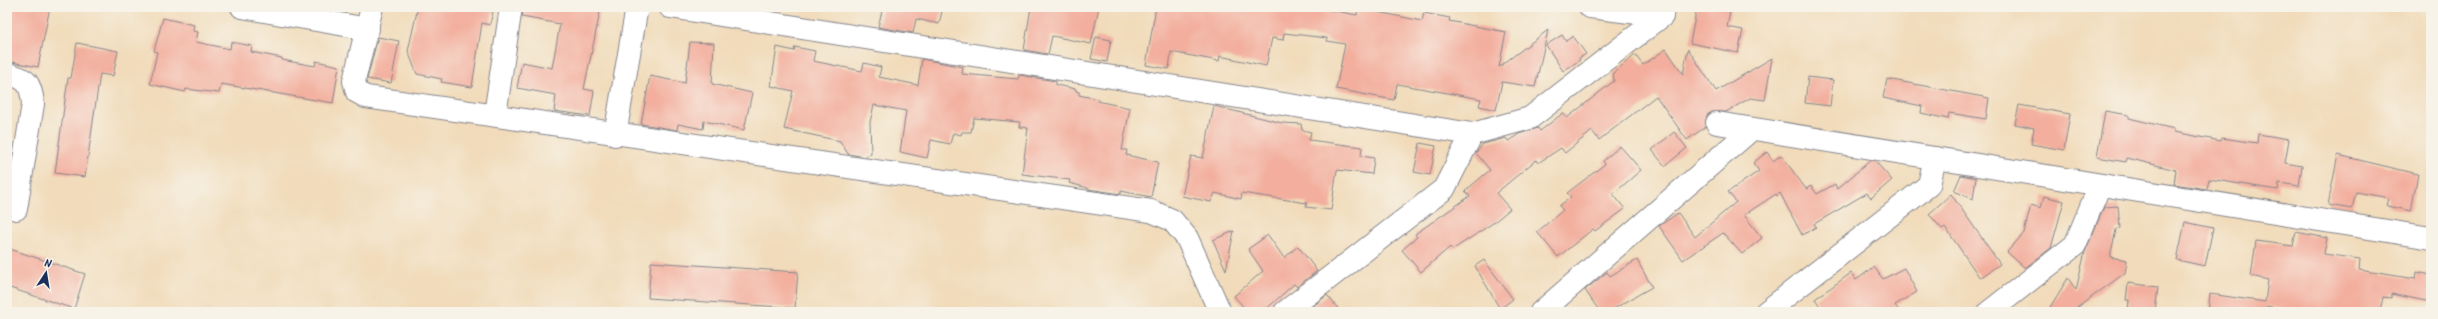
<svg xmlns="http://www.w3.org/2000/svg" width="2438" height="319" font-family="Kalam,sans-serif">
  <style>
    .building { fill: #f3ae9d }
    .lines { fill: none; stroke-linecap: round; stroke-linejoin: round }
    .minor-casing { stroke: #86858c; stroke-width: 24 }
    .minor { stroke: #fff; stroke-width: 22 }
  </style>
  <rect width="100%" height="100%" fill="#f7f3e8"/>
  <filter id="ink" filterUnits="userSpaceOnUse"><feTurbulence type="fractalNoise" baseFrequency=".025" numOctaves="2"/><feDisplacementMap in="SourceGraphic" scale="8" xChannelSelector="R" yChannelSelector="G"/><feConvolveMatrix kernelMatrix="1 2 1 2 8 2 1 2 1" color-interpolation-filters="sRGB"/></filter>
  <filter id="wash" filterUnits="userSpaceOnUse"><feTurbulence type="fractalNoise" baseFrequency=".012" numOctaves="4" result="noise"/><feDisplacementMap in="SourceGraphic" scale="16" xChannelSelector="R" yChannelSelector="G"/><feGaussianBlur stdDeviation="0.9" result="paint"/><feColorMatrix in="noise" values="0 0 0 0 0 0 0 0 0 0 0 0 0 0 0 0 0 1.4 0 .05"/><feComposite in="paint" operator="in"/></filter>
  <g filter="url(#wash)">
    <rect width="100%" height="100%" fill="#f1dbba"/>
    <g id="blocks">
      <!-- building -->
      <g class="building">
        <path d="M7 7H50L38 67 7 61Z"/>
        <path d="M418 7H494L490 25 482 23 472 87 441 82 442 79 417 74 408 51Z"/>
        <path d="M523 7H601L584 89 594 91 590 116 554 111 556 95 517 88 522 62 552 68 560 24 522 17Z"/>
        <path d="M883 7H943L939 24 916 19 913 33 878 27Z"/>
        <path d="M1031 7H1099L1091 44 1052 36 1048 54 1024 50Z"/>
        <path d="M1156 7H1314L1357 15 1358 8 1422 21 1424 13 1450 18 1449 21 1506 32 1499 67 1548 30 1535 87 1502 82 1496 110 1479 106 1481 99 1397 84 1394 100 1336 89 1345 44 1327 41V38L1284 33 1283 40 1272 38 1266 66 1220 56 1219 61 1171 52 1169 69 1146 65Z"/>
        <path d="M1697 7H1731L1727 27 1743 30 1738 53 1690 43Z"/>
        <path d="M163 18 194 25 193 31 198 32 196 42 230 49 231 42 252 46 251 52 282 58V60L315 66 316 61 339 66 333 103 221 84 219 93 186 89 185 92 150 84 157 52 154 51Z"/>
        <path d="M1562 35 1566 41 1573 36 1586 54 1579 58 1580 60 1563 71 1546 45Z"/>
        <path d="M378 37 399 41 391 83 367 79Z"/>
        <path d="M1096 37 1111 40 1107 62 1091 59Z"/>
        <path d="M690 42 714 43 712 84 752 93 744 130 704 121 703 129 678 124 677 130 641 124 650 76 685 83Z"/>
        <path d="M77 43 118 51 113 76 100 74 85 177 55 173 68 78H71Z"/>
        <path d="M777 47 794 51 795 47 815 51 813 61 862 71 864 63 881 67 879 77 918 85 922 59 963 67 962 74 1018 79 1019 75 1056 81V85L1076 89V91L1079 92V95L1098 99 1097 101 1130 108 1122 150H1127L1126 155 1158 162 1151 197 1121 191V194L1088 189V188L1069 183 1070 180 1022 174 1028 128 1019 127 1020 122 974 118 971 132H962L961 135 953 133 950 144 931 140 927 158 900 152 906 111 874 105 870 122 871 153 866 157 848 154 840 141 784 129 793 91 771 86Z"/>
        <path d="M1666 49 1683 74 1688 49 1716 91 1772 58 1765 100 1750 98 1726 112H1712L1707 115 1705 127 1687 140 1656 96 1599 140 1592 131 1565 153 1561 148 1538 163 1536 160 1496 193 1510 209 1493 223 1452 250 1450 247 1421 272 1402 250 1417 237 1415 234 1470 196 1465 191 1490 170 1476 153 1483 144 1506 138 1508 141 1519 134 1538 128 1540 131 1563 113 1567 118 1614 81 1613 73 1635 55 1643 65Z"/>
        <path d="M1808 77 1833 80 1830 106 1805 103Z"/>
        <path d="M1887 79 1989 98 1986 119 1949 113 1948 119 1921 113 1922 106 1883 98Z"/>
        <path d="M2019 105 2070 114 2064 150 2031 144 2034 128 2015 124Z"/>
        <path d="M1214 106 1282 123 1301 124 1302 130 1311 132 1309 140 1362 147 1361 156 1374 158 1372 174 1337 170 1331 210 1306 207 1307 203 1242 193 1241 199 1215 193 1211 202 1182 196 1191 156 1203 158Z"/>
        <path d="M2105 111 2129 115V118L2174 129V132L2221 141 2222 138 2257 143 2258 134 2289 139 2285 163 2302 166 2299 186 2279 183 2278 190 2209 179 2207 189 2174 184 2176 170 2127 158 2126 162 2097 157Z"/>
        <path d="M1674 132 1687 148 1665 166 1652 150Z"/>
        <path d="M1420 143 1436 146 1430 175 1414 172Z"/>
        <path d="M1620 146 1641 170 1613 194 1625 209 1595 231 1593 229 1558 257 1537 232 1563 210 1559 206 1571 197 1567 193 1605 164 1603 161Z"/>
        <path d="M1767 152 1773 161 1781 155 1806 189 1811 186 1817 194 1835 184 1837 189 1871 160 1875 161 1892 180 1871 198 1867 193 1814 224 1816 227 1802 235 1780 193 1777 196 1776 194 1744 215 1762 238 1742 254 1723 233 1683 260 1659 226 1678 213 1695 237 1736 202 1728 192 1759 171 1753 163Z"/>
        <path d="M2338 155 2418 174 2411 211 2387 206 2389 198 2356 192 2352 209 2328 205Z"/>
        <path d="M1961 175 1976 178 1973 199 1954 191Z"/>
        <path d="M1951 194 2000 264 1980 278 1945 227 1942 229 1929 214Z"/>
        <path d="M2044 196 2064 201 2051 248 2025 268 2007 252 2024 233 2031 205 2041 208Z"/>
        <path d="M2118 206 2120 228 2116 230 2110 257 2127 260 2125 273 2071 312H2047L2068 278 2076 290 2085 252 2104 207Z"/>
        <path d="M2185 222 2213 228 2205 266 2177 260Z"/>
        <path d="M1234 231 1226 270 1213 240Z"/>
        <path d="M2296 232 2327 238 2324 254 2360 259 2359 270 2416 279 2417 272 2431 275V302L2391 294V298L2383 297 2380 312H2296L2267 306V312H2208L2210 294 2265 302 2268 280 2251 276 2256 241 2293 246Z"/>
        <path d="M1268 235 1284 258 1298 246 1317 271 1297 287 1294 284 1263 312H1248L1234 296 1263 271 1248 249Z"/>
        <path d="M7 248 85 274 74 309 7 287Z"/>
        <path d="M1484 260 1513 299 1500 309 1475 266Z"/>
        <path d="M1637 260 1652 287 1608 312H1600L1585 290 1607 272 1610 276Z"/>
        <path d="M651 262 798 272 795 308 648 298Z"/>
        <path d="M1874 267 1883 279 1904 268 1917 292 1895 305 1900 312H1824L1815 299 1851 273 1856 280Z"/>
        <path d="M2128 283 2158 287 2155 312H2128L2129 300H2126Z"/>
        <path d="M1327 295 1341 312H1316L1312 307Z"/>
      </g>
    </g>
  </g>
  <g filter="url(#ink)">
    <use href="#blocks" fill-opacity="0" stroke="#86858c" stroke-width="1"/>
    <g class="lines">
      <defs>
        <g id="minor">
          <path d="M242 7 368 29"/>
          <path d="M372 7 354 81 357 92 366 97 1151 211 1172 220 1187 238 1220 312"/>
          <path d="M670 7 1472 134"/>
          <path d="M1590 7 1662 16"/>
          <path d="M7 74C27 78 31 83 33 104L16 209"/>
          <path d="M495 115 511 7"/>
          <path d="M1717 123 2431 238"/>
          <path d="M615 135 637 7"/>
          <path d="M1285 312 1444 189 1472 134 1530 118 1662 16 1663 7"/>
          <path d="M1541 312 1752 129"/>
          <path d="M1766 312 1929 185 1935 158"/>
          <path d="M1989 312 2075 245 2100 185"/>
        </g>
      </defs>
      <!-- minor casing -->
      <use href="#minor" class="minor-casing"/>
      <!-- minor -->
      <use href="#minor" class="minor"/>
    </g>
  </g>
  <!-- margin -->
  <rect width="2438" height="319" fill="none" stroke="#f7f3e8" stroke-width="24"/>
  <!-- north arrow -->
  <g transform="translate(46 273) rotate(12)" stroke="#f7f3e8" stroke-width="3" paint-order="stroke">
  <path d="M0-3L7 15L0 10L-7 15Z" fill="#1b2f5e"/>
  <text y="-6" font-size="11" font-weight="bold" text-anchor="middle" fill="#1b2f5e">N</text>
  </g>
</svg>
